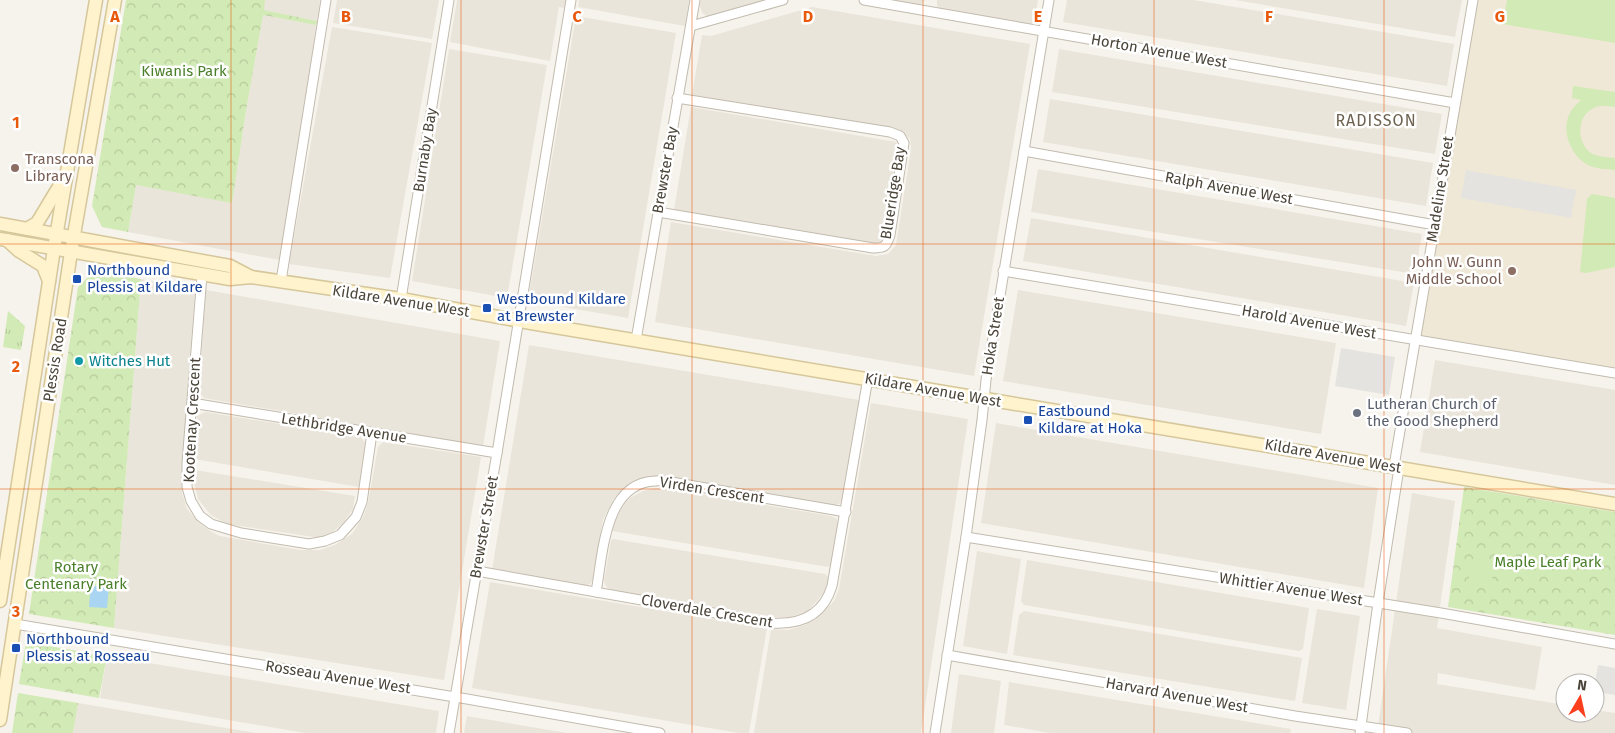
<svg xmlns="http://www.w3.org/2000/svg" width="1615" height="733" font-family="'Fira Sans',sans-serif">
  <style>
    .residential { fill: #eae5da }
    .education { fill: #efe8d6 }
    .grass { fill: url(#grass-tufts) }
    .park { fill: url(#park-crowns) }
    .garden { fill: #d2eab5 }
    .parking { fill: #e5e3e0 }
    .water { fill: #a9d4f2 }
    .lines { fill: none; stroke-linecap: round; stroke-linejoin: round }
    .street-casing { stroke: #c2bbae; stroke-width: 11 }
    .secondary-casing { stroke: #d6c79b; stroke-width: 15 }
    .street { stroke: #fff; stroke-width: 9 }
    .secondary { stroke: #fff3cd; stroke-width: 12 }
    .grid { fill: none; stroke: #e8590c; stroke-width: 1; stroke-opacity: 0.55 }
    .education-dot { fill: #8d6e63; stroke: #fff; stroke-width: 2 }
    .transit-dot { fill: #1a4fb4; stroke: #fff; stroke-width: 2 }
    .culture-dot { fill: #0f9aa8; stroke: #fff; stroke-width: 2 }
    .worship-dot { fill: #6b7280; stroke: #fff; stroke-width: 2 }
    .labels { text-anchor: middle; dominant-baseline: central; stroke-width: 5; stroke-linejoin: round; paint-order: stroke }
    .street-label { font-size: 15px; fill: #4b4439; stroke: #fff }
    .park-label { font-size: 15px; fill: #4a7f2a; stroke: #fff }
    .education-label { font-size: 15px; fill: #785e54; stroke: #fff; text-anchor: start }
    .transit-label { font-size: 15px; fill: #164399; stroke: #fff; text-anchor: start }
    .culture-label { font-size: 15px; fill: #0d838f; stroke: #fff; text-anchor: start }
    .worship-label { font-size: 15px; fill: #5b616d; stroke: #fff; text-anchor: start }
    .neighbourhood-label { font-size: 16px; letter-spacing: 1px; fill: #6e6250; stroke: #fff }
    .grid-label { font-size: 16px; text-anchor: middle; font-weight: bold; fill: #e8590c; stroke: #fff; stroke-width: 5; stroke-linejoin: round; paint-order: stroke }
  </style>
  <defs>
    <pattern id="grass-tufts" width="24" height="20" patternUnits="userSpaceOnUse" patternTransform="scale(1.25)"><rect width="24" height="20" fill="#d2eab5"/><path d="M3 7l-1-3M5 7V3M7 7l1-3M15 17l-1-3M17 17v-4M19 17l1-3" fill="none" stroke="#b6ca9c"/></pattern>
    <pattern id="park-crowns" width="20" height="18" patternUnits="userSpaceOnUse" patternTransform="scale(1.25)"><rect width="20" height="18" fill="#d2eab5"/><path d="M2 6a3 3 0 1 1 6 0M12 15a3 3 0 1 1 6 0" fill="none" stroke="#b6ca9c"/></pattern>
  </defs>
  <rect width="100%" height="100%" fill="#f6f3ec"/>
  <!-- residential -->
  <g class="residential">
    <path d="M265 0H320L317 21 263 10Z"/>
    <path d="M337 0H439L432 39 333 23Z"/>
    <path d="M457 0H566L565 8 559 7 550 61 450 42Z"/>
    <path d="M579 0H689L685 26 578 7Z"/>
    <path d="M701 0H769L708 17 702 13 700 6Z"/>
    <path d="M881 0H925L922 4 916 6Z"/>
    <path d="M937 0H1038L1034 25 941 9 937 6Z"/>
    <path d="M1067 0H1194L1454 44 1447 86 1063 22Z"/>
    <path d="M1235 0H1462L1455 37Z"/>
    <path d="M812 7 1030 44 974 376 655 322 671 222 876 256 888 254 896 245 911 149 910 139 901 131 692 95 702 35 711 36Z"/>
    <path d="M263 15 316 25 285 261 128 232 136 185 232 202 246 111Z"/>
    <path d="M576 16 676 33 628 318 528 301Z"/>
    <path d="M332 27 432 43 390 278 289 264Z"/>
    <path d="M449 49 547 65 507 298 412 281Z"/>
    <path d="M1059 49 1442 114 1435 154 1052 92Z"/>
    <path d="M1050 99 1433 163 1426 206 1043 142Z"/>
    <path d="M691 107 896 142 903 152 890 235 879 244 674 210Z"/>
    <path d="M1038 169 1422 234 1415 274 1031 212Z"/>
    <path d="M1031 218 1414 283 1406 326 1023 261Z"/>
    <path d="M141 279 195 289 181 482 182 493 187 509 198 522 210 531 220 536 300 550H320L335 545 352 534 363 517 368 503 378 447 383 442 481 457 444 680 114 628Z"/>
    <path d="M206 290 500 341 483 446 204 398 199 392Z"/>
    <path d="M1018 290 1336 343 1321 434 1003 381Z"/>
    <path d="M529 345 859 400 842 500 839 504 832 505 672 478 653 477 635 482 621 491 613 500 603 520 593 580 590 584 585 586 492 570Z"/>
    <path d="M1435 360 1615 390V485L1420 452Z"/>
    <path d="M871 403 968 419 921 733H754L771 629 788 630 805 625 822 614 834 601 839 589Z"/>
    <path d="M205 412 361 437 366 444 359 487 194 459 197 416Z"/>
    <path d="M996 423 1378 488 1364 588 981 523Z"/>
    <path d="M195 470 355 496 353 509 344 522 332 533 320 538 227 524 211 515 198 499 194 482Z"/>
    <path d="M655 488 670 489 831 516 837 519 838 526 831 565 828 567 612 531 615 519 624 505 630 498 643 491Z"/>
    <path d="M1412 493 1455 501 1437 628 1542 647 1535 690 1438 673 1437 684 1565 705V713H1595V710L1615 713V733H1377Z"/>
    <path d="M613 539 825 574 829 578 825 590 818 600 808 611 791 617H774L610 590 606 586 604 581 611 541Z"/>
    <path d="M977 551 1021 559 1007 654 963 646Z"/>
    <path d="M1027 560 1309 608 1303 649 1299 651 1024 605 1021 601Z"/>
    <path d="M490 582 767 628 749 733H739L472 688Z"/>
    <path d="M1317 609 1360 616 1346 710 1302 703Z"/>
    <path d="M1024 611 1302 658 1295 701 1013 655 1019 615Z"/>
    <path d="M107 656 439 711 436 733H305L100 698Z"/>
    <path d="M959 674 1001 681 994 733H951Z"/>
    <path d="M1009 682 1291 729 1290 733H1050L1004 725Z"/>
    <path d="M78 703 256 733H73Z"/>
    <path d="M467 716 567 733H464Z"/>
  </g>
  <!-- education -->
  <path class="education" d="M1473 0H1615V373L1415 340Z"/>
  <!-- grass -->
  <path class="grass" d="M8 311 25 326 21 350 3 347Z"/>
  <!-- park -->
  <g class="park">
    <path d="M126 0H265L264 10 317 21 316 25 263 15 246 111 232 203 136 185 128 232 102 227 92 206Z"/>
    <path d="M99 272 141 279 114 628 29 614 78 287 90 275Z"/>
    <path d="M1464 487 1615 512V635L1448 607Z"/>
    <path d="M26 642 107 656 99 698 19 684Z"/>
    <path d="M18 693 78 703 73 733H12Z"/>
  </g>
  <!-- garden -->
  <g class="garden">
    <path d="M1507 0H1615V43L1503 24Z"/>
    <path d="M1573 86 1615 92V107C1607 106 1599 104 1592 109 1575 118 1577 148 1595 155 1601 157 1609 157 1615 158V170C1607 169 1595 169 1588 165 1570 155 1560 129 1571 111 1574 106 1578 103 1581 100L1572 98Z"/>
    <path d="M1592 194 1615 198V267L1586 273 1580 272 1587 199Z"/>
    <path d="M1471 562 1494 566 1491 588 1468 584Z"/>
    <path d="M1615 583V623L1609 622Z"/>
  </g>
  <!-- parking -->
  <g class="parking">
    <path d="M1466 170 1577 190 1573 203 1571 218 1461 198Z"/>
    <path d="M1341 348 1395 357 1389 395 1335 386Z"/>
    <path d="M1598 665 1615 668V695L1595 692V683H1585V680L1595 682Z"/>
  </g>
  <!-- water -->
  <path class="water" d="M91 586 109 587 107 608 89 607Z"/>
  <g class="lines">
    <defs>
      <g id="street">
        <path d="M864 0 1455 103"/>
        <path d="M691 26 783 0"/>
        <path d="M1024 151 1435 225"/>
        <path d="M658 212 873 248C885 248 886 247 890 235L904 143 900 136 890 132 677 98"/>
        <path d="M1003 271 1615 373"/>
        <path d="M202 275 187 463V487L191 501 200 516 211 524 241 533 309 544 325 541 340 535 356 517 362 502 372 433"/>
        <path d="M281 281 326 0"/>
        <path d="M401 299 449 0"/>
        <path d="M636 340 695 0"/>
        <path d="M192 403 497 453"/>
        <path d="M1394 466 1473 0"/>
        <path d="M966 537 1441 613 1615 644"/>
        <path d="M477 571 771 623C800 625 823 616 832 586L868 378"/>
        <path d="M596 592C603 555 604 483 655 481 660 480 666 481 671 482L846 512"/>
        <path d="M15 624 467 699 660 733"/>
        <path d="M947 655 1295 716 1407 733"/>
        <path d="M449 733 497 453 571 0"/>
        <path d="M935 733 966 537 982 420 986 380 1049 0"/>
        <path d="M1360 733 1378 603 1399 468"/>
      </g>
      <g id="secondary">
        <path d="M0 224 230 266 251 277"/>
        <path d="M27 229 37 223 63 180"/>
        <path d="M0 239 230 279 251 277 401 299 531 323 1615 504"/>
        <path d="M7 240 19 251 43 266 49 281"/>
        <path d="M0 601 54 249 96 0"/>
        <path d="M0 720 71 252 115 0"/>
      </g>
    </defs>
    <!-- street casing -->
    <use href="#street" class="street-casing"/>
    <!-- secondary casing -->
    <use href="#secondary" class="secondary-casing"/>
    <!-- street -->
    <use href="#street" class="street"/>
    <!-- secondary -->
    <use href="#secondary" class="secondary"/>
  </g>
  <!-- grid -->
  <path class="grid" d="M231 0V733M461 0V733M692 0V733M923 0V733M1154 0V733M1384 0V733M0 244H1615M0 489H1615"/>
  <!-- markers -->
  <g class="education-dot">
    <circle cx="15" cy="168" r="5"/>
    <circle cx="1512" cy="271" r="5"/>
  </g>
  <g class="transit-dot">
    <rect x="72" y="274" width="10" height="10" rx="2.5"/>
    <rect x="482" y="303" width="10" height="10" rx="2.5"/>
    <rect x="1023" y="415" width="10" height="10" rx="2.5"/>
    <rect x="11" y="643" width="10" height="10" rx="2.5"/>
  </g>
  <circle class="culture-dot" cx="79" cy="361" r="5"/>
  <circle class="worship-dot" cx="1357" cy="413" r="5"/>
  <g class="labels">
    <!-- street labels -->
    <g class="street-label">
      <text transform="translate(1159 51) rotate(10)">Horton Avenue West</text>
      <text transform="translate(425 150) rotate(-81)">Burnaby Bay</text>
      <text transform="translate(665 170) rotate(-80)">Brewster Bay</text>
      <text transform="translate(1229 188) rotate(10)">Ralph Avenue West</text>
      <text transform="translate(1440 189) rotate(-81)">Madeline Street</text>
      <text transform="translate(893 193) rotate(-81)">Blueridge Bay</text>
      <text transform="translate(401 301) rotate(9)">Kildare Avenue West</text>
      <text transform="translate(1309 322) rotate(10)">Harold Avenue West</text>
      <text transform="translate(993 336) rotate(-81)">Hoka Street</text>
      <text transform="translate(55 360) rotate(-81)">Plessis Road</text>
      <text transform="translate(933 390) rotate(10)">Kildare Avenue West</text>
      <text transform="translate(192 420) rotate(-87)">Kootenay Crescent</text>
      <text transform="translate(344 428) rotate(9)">Lethbridge Avenue</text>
      <text transform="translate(1333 456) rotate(10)">Kildare Avenue West</text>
      <text transform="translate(712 490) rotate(9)">Virden Crescent</text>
      <text transform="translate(484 527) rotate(-80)">Brewster Street</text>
      <text transform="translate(1291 589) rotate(9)">Whittier Avenue West</text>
      <text transform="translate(707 611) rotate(10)">Cloverdale Crescent</text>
      <text transform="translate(338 677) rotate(9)">Rosseau Avenue West</text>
      <text transform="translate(1177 695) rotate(10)">Harvard Avenue West</text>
    </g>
    <!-- park labels -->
    <g class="park-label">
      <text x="184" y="71">Kiwanis Park</text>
      <text x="1548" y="562">Maple Leaf Park</text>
      <text x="76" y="567">Rotary<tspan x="76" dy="17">Centenary Park</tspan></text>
    </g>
    <!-- education labels -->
    <g class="education-label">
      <text x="25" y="159">Transcona<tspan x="25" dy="17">Library</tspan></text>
      <text x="1502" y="262" text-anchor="end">John W. Gunn<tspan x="1502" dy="17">Middle School</tspan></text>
    </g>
    <!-- transit labels -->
    <g class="transit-label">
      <text x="87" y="270">Northbound<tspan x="87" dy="17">Plessis at Kildare</tspan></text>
      <text x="497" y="299">Westbound Kildare<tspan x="497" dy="17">at Brewster</tspan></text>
      <text x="1038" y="411">Eastbound<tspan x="1038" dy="17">Kildare at Hoka</tspan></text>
      <text x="26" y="639">Northbound<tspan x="26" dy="17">Plessis at Rosseau</tspan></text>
    </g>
    <!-- culture labels -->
    <g class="culture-label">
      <text x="89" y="361">Witches Hut</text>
    </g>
    <!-- worship labels -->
    <g class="worship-label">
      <text x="1367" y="404">Lutheran Church of<tspan x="1367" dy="17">the Good Shepherd</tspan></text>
    </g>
    <!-- neighbourhood labels -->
    <g class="neighbourhood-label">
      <text x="1376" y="120">RADISSON</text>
    </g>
  </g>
  <g class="grid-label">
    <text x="115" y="22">A</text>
    <text x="346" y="22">B</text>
    <text x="577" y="22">C</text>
    <text x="808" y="22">D</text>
    <text x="1038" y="22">E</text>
    <text x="1269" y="22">F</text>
    <text x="1500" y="22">G</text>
    <text x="16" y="128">1</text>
    <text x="16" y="372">2</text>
    <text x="16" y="617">3</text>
  </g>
  <!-- north arrow -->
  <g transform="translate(1580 698) rotate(9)"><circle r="24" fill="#ffffff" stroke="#b7b4b0"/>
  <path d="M0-4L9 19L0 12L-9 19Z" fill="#fc3f1d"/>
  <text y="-8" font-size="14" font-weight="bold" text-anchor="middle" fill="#4b4439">N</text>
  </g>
</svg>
